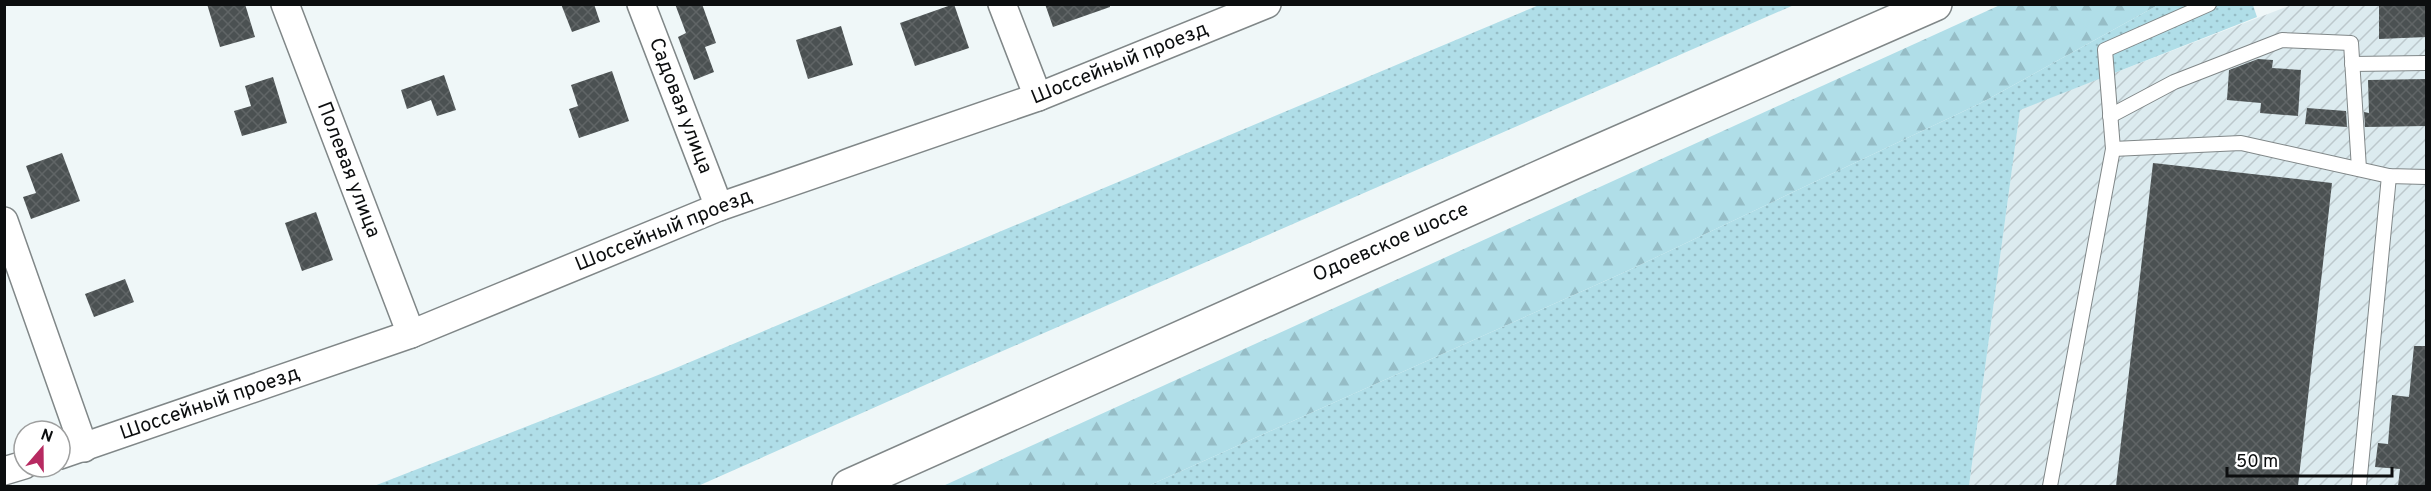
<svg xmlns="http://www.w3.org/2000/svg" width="2431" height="491" font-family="Overpass,sans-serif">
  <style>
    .industrial { fill: url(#industrial-furrows) }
    .grass { fill: url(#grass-dots) }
    .forest { fill: url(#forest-firs) }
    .building { fill: url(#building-cross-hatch) }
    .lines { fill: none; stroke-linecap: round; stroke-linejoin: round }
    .service-casing { stroke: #808788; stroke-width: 16 }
    .minor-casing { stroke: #808788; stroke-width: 30 }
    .primary-casing { stroke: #808788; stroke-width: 36 }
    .service { stroke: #fff; stroke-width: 14 }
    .minor { stroke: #fff; stroke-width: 27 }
    .primary { stroke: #fff; stroke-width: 33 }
    .labels { text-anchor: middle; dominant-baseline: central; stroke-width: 6; stroke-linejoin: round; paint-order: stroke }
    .street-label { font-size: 20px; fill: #0c0e0f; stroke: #fff }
  </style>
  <defs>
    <pattern id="industrial-furrows" width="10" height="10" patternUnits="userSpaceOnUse" patternTransform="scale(1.5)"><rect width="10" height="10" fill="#dcebef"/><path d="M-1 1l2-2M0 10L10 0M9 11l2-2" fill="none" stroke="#bcc8cc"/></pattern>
    <pattern id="grass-dots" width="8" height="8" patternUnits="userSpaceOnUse" patternTransform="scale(1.5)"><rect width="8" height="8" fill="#b0dee8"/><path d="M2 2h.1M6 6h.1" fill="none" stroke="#96bdc6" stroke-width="1.8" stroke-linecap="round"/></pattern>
    <pattern id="forest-firs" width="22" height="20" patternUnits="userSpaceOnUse" patternTransform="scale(1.5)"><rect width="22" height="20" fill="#b0dee8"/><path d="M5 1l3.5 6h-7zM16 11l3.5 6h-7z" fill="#96bdc6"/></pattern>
    <pattern id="building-cross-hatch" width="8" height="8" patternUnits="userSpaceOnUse" patternTransform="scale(1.5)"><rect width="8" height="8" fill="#4b5152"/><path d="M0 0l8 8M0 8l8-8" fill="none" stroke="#606566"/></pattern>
  </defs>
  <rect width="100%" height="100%" fill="#eff7f8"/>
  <!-- industrial -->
  <path class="industrial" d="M2291 5H2426V486H1969L2020 109Z"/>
  <!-- grass -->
  <g class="grass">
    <path d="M1539 5H1794L934 381 698 486H374L671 370Z"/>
    <path d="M2158 5H2253L2257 17 2020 110 1969 486H1148L1625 272 1981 103Z"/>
  </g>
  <!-- forest -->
  <path class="forest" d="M2000 5H2158L1981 103 1625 272 1148 486H943Z"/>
  <!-- building -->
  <g class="building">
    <path d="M207 4H245L255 37 220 47Z"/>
    <path d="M561 4H594L600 22 572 32Z"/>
    <path d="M675 4H702L716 43 705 47 714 72 694 80 678 37 686 33Z"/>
    <path d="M954 4 969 48 915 66 900 23Z"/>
    <path d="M1045 4H1110V7L1053 27Z"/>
    <path d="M2379 4H2427V37L2379 39Z"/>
    <path d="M841 26 853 65 808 79 796 40Z"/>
    <path d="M2258 59 2273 60 2272 68 2301 70 2298 116 2260 113 2261 103 2227 100 2229 70Z"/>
    <path d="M612 71 629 121 579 138 569 109 578 106 571 85Z"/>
    <path d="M444 75 456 110 437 116 431 100 407 109 401 90Z"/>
    <path d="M273 77 287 123 242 136 234 111 251 106 245 86Z"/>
    <path d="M2427 79V126L2365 127 2364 112 2369 113 2368 80Z"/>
    <path d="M2307 108 2346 111 2347 127 2305 124Z"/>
    <path d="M62 153 80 201 31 219 23 197 36 193 26 166Z"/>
    <path d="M2153 163 2332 183 2298 486H2116Z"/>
    <path d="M316 212 333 260 302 271 285 223Z"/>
    <path d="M125 279 134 302 94 317 85 294Z"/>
    <path d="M2414 346H2427V486H2398L2400 469 2375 467 2378 443 2388 444 2392 395 2409 397Z"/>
  </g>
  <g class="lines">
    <defs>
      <g id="service">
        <path d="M2352 64 2426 63"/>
        <path d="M2110 116 2174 82 2282 40 2351 43 2359 169"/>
        <path d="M2113 149 2241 143 2389 176 2426 177"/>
        <path d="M2050 486 2113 149 2105 50 2209 4"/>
        <path d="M2359 486 2389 176"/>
      </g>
      <g id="minor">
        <path d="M285 4 411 334"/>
        <path d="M641 4 719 207"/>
        <path d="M1002 4 1038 97"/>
        <path d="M4 221 84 448"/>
        <path d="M60 455 411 334 719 207 1038 97 1267 4"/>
        <path d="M4 471 24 465"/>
      </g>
      <path id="primary" d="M849 486 1572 163 1935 4"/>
    </defs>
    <!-- service casing -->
    <use href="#service" class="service-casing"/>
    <!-- minor casing -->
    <use href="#minor" class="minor-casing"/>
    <!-- primary casing -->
    <use href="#primary" class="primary-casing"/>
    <!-- service -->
    <use href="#service" class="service"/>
    <!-- minor -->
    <use href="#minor" class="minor"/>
    <!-- primary -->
    <use href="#primary" class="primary"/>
  </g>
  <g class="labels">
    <!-- street labels -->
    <g class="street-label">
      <text transform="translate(1120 64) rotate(-22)">Шоссейный проезд</text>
      <text transform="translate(680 106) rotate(69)">Садовая улица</text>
      <text transform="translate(348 170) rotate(69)">Полевая улица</text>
      <text transform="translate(664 231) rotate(-22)">Шоссейный проезд</text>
      <text transform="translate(1391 243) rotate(-24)">Одоевское шоссе</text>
      <text transform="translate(210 404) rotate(-19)">Шоссейный проезд</text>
    </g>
  </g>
  <!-- border -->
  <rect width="2431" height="491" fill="none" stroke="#0c0e0f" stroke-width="12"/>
  <!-- north arrow -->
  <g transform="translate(42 449) rotate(20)"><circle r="28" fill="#ffffff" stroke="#9e9f9f" stroke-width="1.5"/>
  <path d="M0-4.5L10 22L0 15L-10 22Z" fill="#b72a61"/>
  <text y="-9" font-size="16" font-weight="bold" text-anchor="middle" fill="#0c0e0f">N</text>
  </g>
  <!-- scale -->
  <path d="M2227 467v9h165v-9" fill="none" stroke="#0c0e0f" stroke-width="3"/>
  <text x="2236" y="467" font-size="18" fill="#0c0e0f" stroke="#ffffff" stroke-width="4.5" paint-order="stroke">50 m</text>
</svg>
